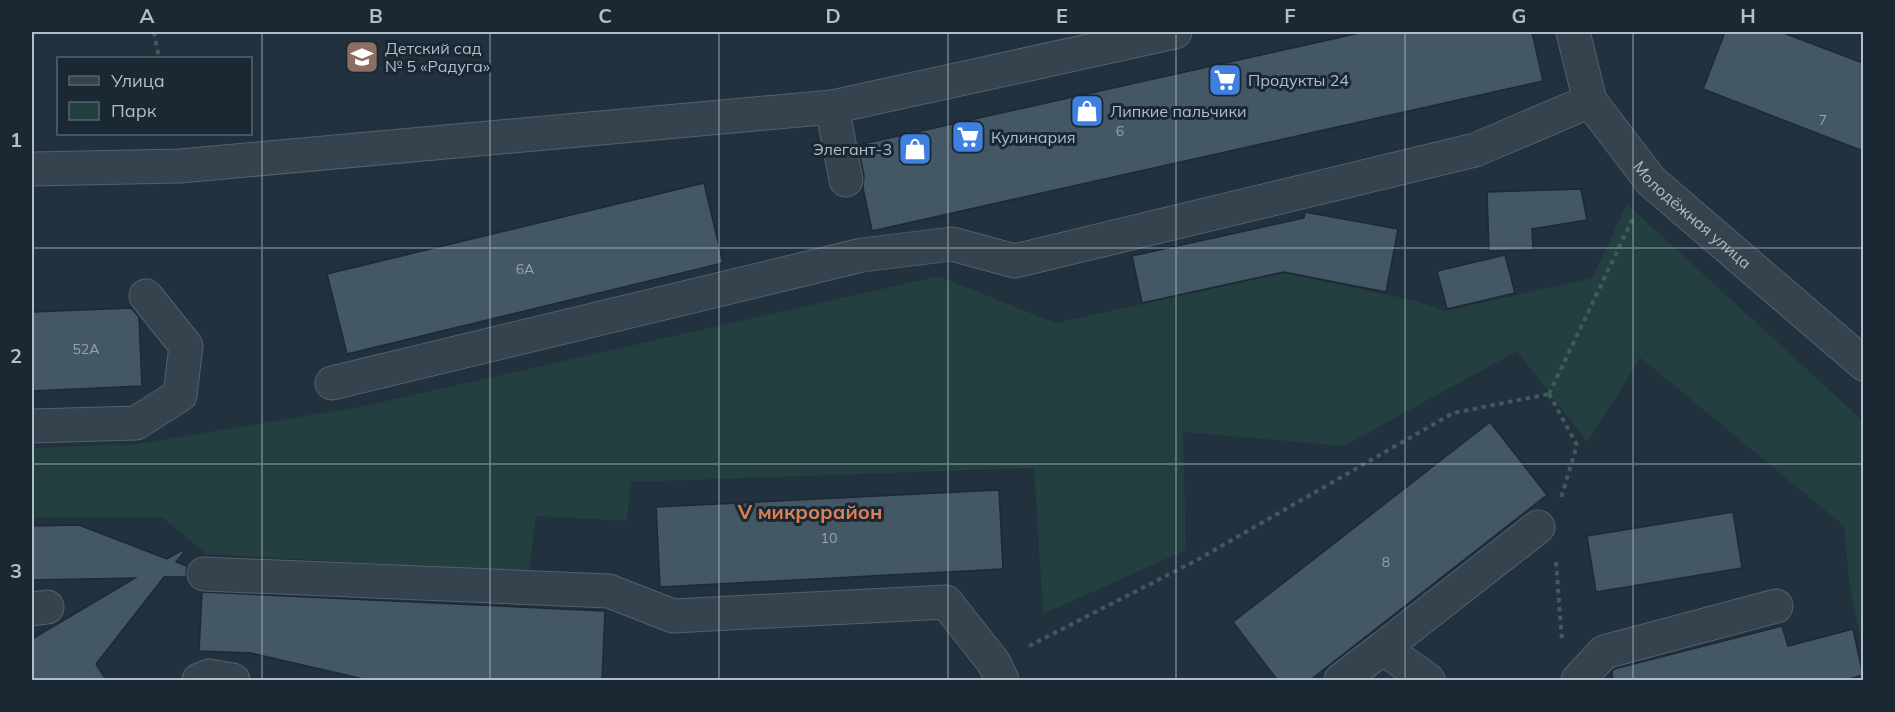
<svg xmlns="http://www.w3.org/2000/svg" width="1895" height="712" font-family="Mulish,sans-serif">
  <style>
    .green { fill: #233f3f }
    .building { fill: #445765; stroke: #1c2a35; stroke-width: 1.5 }
    .lines { fill: none; stroke-linecap: round; stroke-linejoin: round }
    .minor-casing { stroke: #53606c; stroke-width: 35 }
    .path { stroke: #415b5b; stroke-width: 4; stroke-dasharray: 4.5 4.5; stroke-linecap: butt }
    .minor { stroke: #35434e; stroke-width: 33 }
    .grid { fill: none; stroke: #b1bdca; stroke-width: 1.5; stroke-opacity: 0.55 }
    .labels { text-anchor: middle; dominant-baseline: central; stroke-width: 6; stroke-linejoin: round; paint-order: stroke }
    .number-label { font-size: 14px; fill: #96a4b1 }
    .poi-label { font-size: 16px; fill: #b1bdca; stroke: #1a2833; text-anchor: start }
    .street-label { font-size: 16px; fill: #b1bdca; stroke: #1a2833 }
    .quarter-label { font-size: 20px; font-weight: bold; fill: #de8057; stroke: #1a2833 }
    .neatline { fill: none; stroke: #b1bdca; stroke-width: 2 }
    .grid-label { font-size: 20px; text-anchor: middle; font-weight: bold; fill: #b1bdca }
  </style>
  <rect width="100%" height="100%" fill="#21313e"/>
  <!-- green -->
  <path class="green" d="M1627 204 1863 421V647L1850 590 1844 526 1641 358 1587 442 1517 351 1344 446 1183 432 1186 550 1043 614 1034 468 631 482 627 521 536 516 529 572 206 554 162 517 32 518V448L136 444 364 406 939 276 1055 323 1284 273 1417 301 1445 311 1592 278Z"/>
  <!-- building -->
  <g class="building">
    <path d="M1364 32H1532L1543 81 872 231 863 188 864 176 858 145Z"/>
    <path d="M1725 32H1781L1863 63V151L1703 89Z"/>
    <path d="M704 183 723 263 347 354 327 274Z"/>
    <path d="M1581 189 1587 220 1532 229 1533 250 1489 251 1487 192Z"/>
    <path d="M1305 212 1398 229 1386 292 1284 272 1142 303 1132 256 1304 218Z"/>
    <path d="M1505 255 1515 293 1447 309 1437 271Z"/>
    <path d="M131 308 139 317 142 386 32 391V312Z"/>
    <path d="M1490 422 1547 495 1309 681H1278L1233 622Z"/>
    <path d="M999 490 1003 569 660 587 656 507Z"/>
    <path d="M1733 512 1742 568 1596 592 1587 536Z"/>
    <path d="M79 525 167 559 182 550 184 552 176 562 187 566 186 577H164L96 664 107 681H32V639L135 578 32 580V526Z"/>
    <path d="M202 592 605 611 602 681H372L251 653 199 651Z"/>
    <path d="M1782 626 1788 646 1853 629 1863 675 1842 681H1613L1612 671 1614 669Z"/>
  </g>
  <g class="lines">
    <defs>
      <g id="minor">
        <path id="s1" d="M1573 32 1590 101 1651 181 1864 364"/>
        <path d="M832 107 846 180"/>
        <path d="M32 169 180 166 832 107 1175 32"/>
        <path d="M332 383 862 255 952 244 1015 261 1475 150 1590 101"/>
        <path d="M32 426 136 423 180 395 186 346 146 296"/>
        <path d="M204 574 609 591 673 616 946 602 994 663 1002 680"/>
        <path d="M32 609 47 607"/>
        <path d="M1383 648 1538 527"/>
        <path d="M199 680 209 676 233 680"/>
        <path d="M1341 680 1383 648 1428 680"/>
        <path d="M1578 680 1604 652 1776 606"/>
      </g>
    </defs>
    <!-- minor casing -->
    <use href="#minor" class="minor-casing"/>
    <!-- path -->
    <g class="path">
      <path d="M154 32 159 58"/>
      <path d="M1549 394 1577 445 1561 498"/>
      <path d="M1549 394 1634 216"/>
      <path d="M1556 562 1562 641"/>
      <path d="M1029 646 1197 560 1453 413 1549 394"/>
    </g>
    <!-- minor -->
    <use href="#minor" class="minor"/>
  </g>
  <!-- grid -->
  <path class="grid" d="M262 32V680M490 32V680M719 32V680M948 32V680M1176 32V680M1405 32V680M1633 32V680M32 248H1864M32 464H1864"/>
  <!-- icons -->
  <defs>
    <symbol id="school-square" viewBox="-11 -11 22 22"><rect x="-9" y="-9" width="18" height="18" rx="4" fill="#8d6e63" stroke="#1a2833"/><path d="M0-5L7-2L0 1L-7-2ZM-4 1L0 2.5L4 1V4Q0 6-4 4Z" fill="#fff"/></symbol>
    <symbol id="supermarket-square" viewBox="-11 -11 22 22"><rect x="-9" y="-9" width="18" height="18" rx="4" fill="#3f7fe0" stroke="#1a2833"/><path d="M-6-5.5h2.5l.6 2H6L4.5 2H-2.5L-4.4-4H-6ZM-1.5 3.2a1.3 1.3 0 1 0 .1 0ZM3 3.2a1.3 1.3 0 1 0 .1 0Z" fill="#fff"/></symbol>
    <symbol id="shop-square" viewBox="-11 -11 22 22"><rect x="-9" y="-9" width="18" height="18" rx="4" fill="#3f7fe0" stroke="#1a2833"/><path d="M-5-2.5h2.3a2.7 3.5 0 0 1 5.4 0H5L5.5 6h-11ZM-1.5-2.5h3a1.5 2.3 0 0 0-3 0Z" fill="#fff"/></symbol>
  </defs>
  <g fill-rule="evenodd">
    <use href="#school-square" x="343" y="38" width="38" height="38"/>
    <use href="#supermarket-square" x="1206" y="61" width="38" height="38"/>
    <use href="#shop-square" x="1068" y="92" width="38" height="38"/>
    <use href="#supermarket-square" x="949" y="118" width="38" height="38"/>
    <use href="#shop-square" x="896" y="130" width="38" height="38"/>
  </g>
  <g class="labels">
    <!-- number labels -->
    <g class="number-label">
      <text x="1823" y="120">7</text>
      <text x="1120" y="131">6</text>
      <text x="525" y="269">6А</text>
      <text x="86" y="349">52А</text>
      <text x="829" y="538">10</text>
      <text x="1386" y="562">8</text>
    </g>
    <!-- poi labels -->
    <g class="poi-label">
      <text x="385" y="48">Детский сад<tspan x="385" dy="18">№ 5 «Радуга»</tspan></text>
      <text x="1248" y="80">Продукты 24</text>
      <text x="1110" y="111">Липкие пальчики</text>
      <text x="991" y="137">Кулинария</text>
      <text x="892" y="149" text-anchor="end">Элегант-3</text>
    </g>
    <!-- street labels -->
    <g class="street-label">
      <text stroke="none"><textPath href="#s1" startOffset="225">Молодёжная улица</textPath></text>
    </g>
    <!-- quarter labels -->
    <g class="quarter-label">
      <text x="810" y="511">V микрорайон</text>
    </g>
  </g>
  <!-- border -->
  <rect width="1895" height="712" fill="none" stroke="#1a2833" stroke-width="66"/>
  <!-- legend -->
  <rect x="57" y="57" width="195" height="78" fill="#1a2833" stroke="#56646f" stroke-width="1.5"/>
  <rect x="69" y="76" width="30" height="9" fill="#35434e" stroke="#56646f" stroke-width="1.5"/>
  <text x="111" y="87" font-size="18" fill="#b1bdca">Улица</text>
  <rect x="69" y="102" width="30" height="18" fill="#233f3f" stroke="#56646f" stroke-width="1.5"/>
  <text x="111" y="117" font-size="18" fill="#b1bdca">Парк</text>
  <rect x="33" y="33" width="1829" height="646" class="neatline"/>
  <g class="grid-label">
    <text x="147" y="23">A</text>
    <text x="376" y="23">B</text>
    <text x="605" y="23">C</text>
    <text x="833" y="23">D</text>
    <text x="1062" y="23">E</text>
    <text x="1290" y="23">F</text>
    <text x="1519" y="23">G</text>
    <text x="1748" y="23">H</text>
    <text x="16" y="147">1</text>
    <text x="16" y="363">2</text>
    <text x="16" y="578">3</text>
  </g>
</svg>
